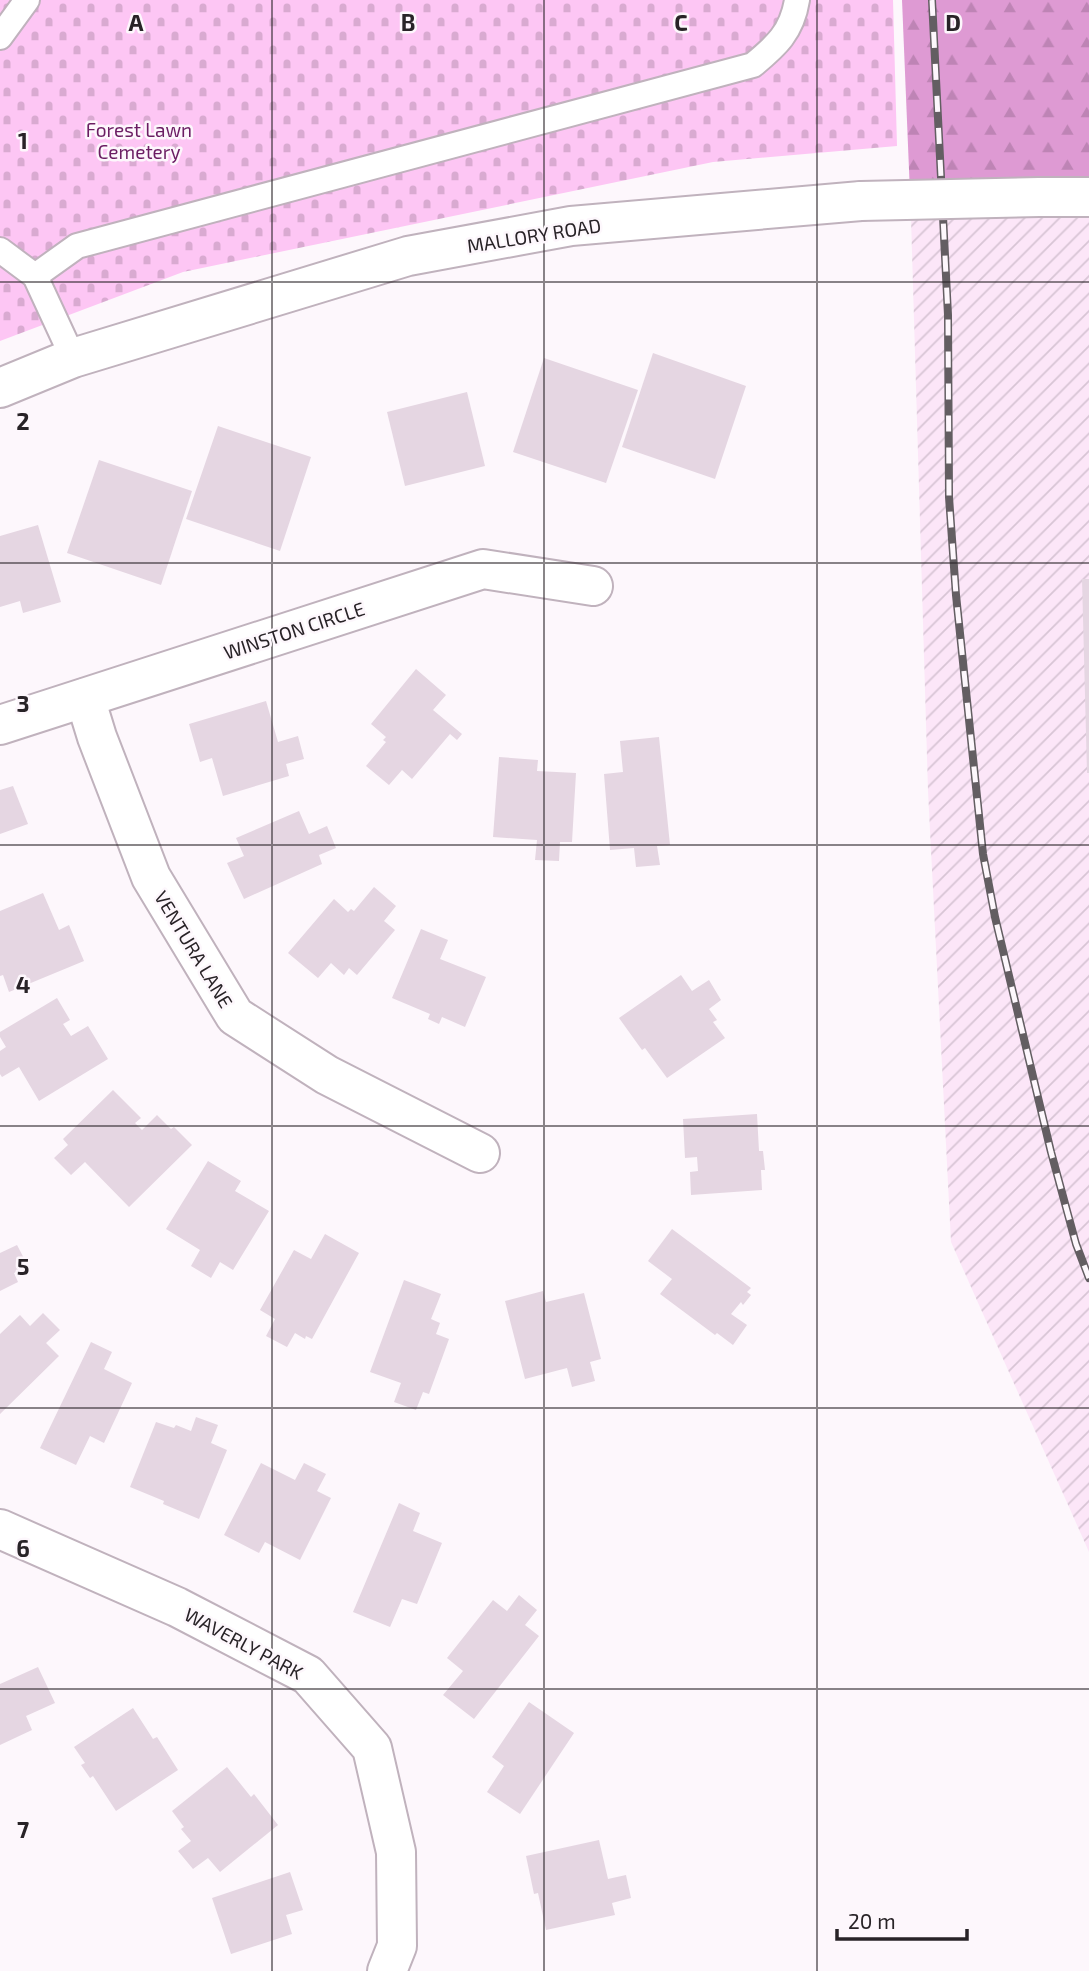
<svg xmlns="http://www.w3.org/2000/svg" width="1089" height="1971" font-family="'Exo 2',sans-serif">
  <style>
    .industrial { fill: url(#industrial-furrows) }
    .forest { fill: url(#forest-firs) }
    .cemetery { fill: url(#cemetery-stones) }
    .building { fill: #e5d6e2 }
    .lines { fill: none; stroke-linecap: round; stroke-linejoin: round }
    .lane-casing { stroke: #c0b2bd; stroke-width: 28 }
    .street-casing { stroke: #c0b2bd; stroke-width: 42 }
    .secondary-casing { stroke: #c0b2bd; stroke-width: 42 }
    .lane { stroke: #fff; stroke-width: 24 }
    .street { stroke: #fff; stroke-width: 38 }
    .secondary { stroke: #fff; stroke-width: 38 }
    .rail-casing { stroke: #635e62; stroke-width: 8 }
    .rail { stroke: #fdf7fc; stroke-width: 5; stroke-dasharray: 16; stroke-linecap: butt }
    .secondary-bridge-casing { stroke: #c0b2bd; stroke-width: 42; stroke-linecap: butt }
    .secondary-bridge { stroke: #fff; stroke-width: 38 }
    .grid { fill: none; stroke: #282327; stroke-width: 2; stroke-opacity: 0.55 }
    .labels { text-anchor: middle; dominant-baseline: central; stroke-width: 5; stroke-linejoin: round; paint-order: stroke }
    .park-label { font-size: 19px; fill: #6b1d63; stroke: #fdf7fc }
    .street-label { font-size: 19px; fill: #282327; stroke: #fdf7fc }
    .grid-label { font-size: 23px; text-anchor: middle; font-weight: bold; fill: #282327; stroke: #fdf7fc; stroke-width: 5; stroke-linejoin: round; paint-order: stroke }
  </style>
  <defs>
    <pattern id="industrial-furrows" width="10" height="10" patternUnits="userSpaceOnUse" patternTransform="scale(1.75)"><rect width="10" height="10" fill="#fce6f8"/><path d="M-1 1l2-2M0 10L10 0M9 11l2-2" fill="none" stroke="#d8c5d5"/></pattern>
    <pattern id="forest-firs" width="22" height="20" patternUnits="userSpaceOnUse" patternTransform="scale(1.75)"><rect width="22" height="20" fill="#de9ad3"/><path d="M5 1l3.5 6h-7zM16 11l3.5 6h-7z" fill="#be84b5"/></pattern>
    <pattern id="cemetery-stones" width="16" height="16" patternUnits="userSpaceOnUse" patternTransform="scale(1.75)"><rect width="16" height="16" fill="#fdc6f4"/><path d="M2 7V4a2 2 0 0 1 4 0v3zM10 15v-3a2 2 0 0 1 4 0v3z" fill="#d9aad1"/></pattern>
  </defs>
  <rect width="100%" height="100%" fill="#fdf7fc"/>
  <!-- industrial -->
  <path class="industrial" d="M1089 215V1552L951 1242 928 791 911 218Z"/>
  <!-- forest -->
  <path class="forest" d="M902 0H1089V215L911 218Z"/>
  <!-- cemetery -->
  <path class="cemetery" d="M0 0H893L897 146 713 162 183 272 0 341Z"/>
  <!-- building -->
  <g class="building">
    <path d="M653 353 746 386 715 479 622 447Z"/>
    <path d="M544 358 638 390 606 483 513 452Z"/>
    <path d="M467 392 485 466 405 486 387 412Z"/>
    <path d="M218 426 311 457 280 551 186 519Z"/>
    <path d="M99 460 192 491 161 585 67 553Z"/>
    <path d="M38 525 61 602 23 613 20 601 0 607V536Z"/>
    <path d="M1082 579H1089V773H1087Z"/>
    <path d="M416 669 446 695 433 710 462 734 457 740 450 734 412 779 402 770 389 785 366 766 386 742 383 740 386 737 371 724Z"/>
    <path d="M266 701 278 742 298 736 304 759 286 764 289 776 223 796 212 758 200 762 189 724Z"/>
    <path d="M659 737 670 845 657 846 660 865 636 867 634 848 610 850 604 774 623 772 620 741Z"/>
    <path d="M499 757 538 760 537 771 576 773 572 842H560L559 861 535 860 537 840 493 837Z"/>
    <path d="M13 786 28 824 0 834V790Z"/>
    <path d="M299 811 309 834 327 826 336 848 319 855 322 864 244 899 227 863 244 856 236 838Z"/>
    <path d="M374 887 396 906 384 921 395 930 357 975 349 968 344 975 331 963 318 978 288 953 334 899 348 912 351 909 354 911Z"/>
    <path d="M43 893 59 930 69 925 84 961 9 992 3 975 0 976V911Z"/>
    <path d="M421 929 448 940 440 959 486 977 465 1027 442 1017 439 1024 428 1019 430 1014 392 998Z"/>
    <path d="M681 975 692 991 709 980 721 1000 709 1009 717 1020 713 1022 725 1038 667 1078 645 1048 642 1050 619 1018Z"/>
    <path d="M57 998 70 1020 63 1024 71 1036 88 1026 108 1059 39 1101 19 1067 2 1077 0 1074V1051L6 1047 0 1037V1032Z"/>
    <path d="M113 1090 141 1118 135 1123 142 1130 157 1115 171 1129 174 1127 192 1145 129 1207 85 1162 71 1175 54 1158 68 1145 63 1139Z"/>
    <path d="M757 1114 759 1151H763L765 1170H761L762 1190 691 1195 690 1172 698 1171 697 1157 685 1158 683 1119Z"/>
    <path d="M208 1161 241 1181 235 1191 269 1211 233 1270 220 1262 211 1278 191 1266 200 1250 166 1229Z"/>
    <path d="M672 1229 751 1288 747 1292 751 1295 743 1305 741 1302 731 1314 747 1325 733 1345 717 1333 715 1335 660 1294 672 1279 648 1261Z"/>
    <path d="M325 1234 359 1253 312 1339 306 1336 305 1339 295 1333 287 1347 266 1336 275 1319 260 1310 294 1250 311 1259Z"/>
    <path d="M17 1245 28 1266 14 1273 18 1282 0 1291V1253Z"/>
    <path d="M404 1280 441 1294 431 1319 440 1323 436 1334 449 1339 429 1394 423 1392 416 1410 394 1402 401 1383 370 1372Z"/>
    <path d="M543 1291 546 1302 584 1293 601 1359 590 1362 595 1381 572 1387 567 1368 525 1379 505 1301Z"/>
    <path d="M43 1313 60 1330 46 1343 59 1356 0 1414V1334L20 1315 30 1326Z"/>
    <path d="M91 1342 112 1352 104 1369 132 1383 104 1443 90 1436 76 1465 40 1448Z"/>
    <path d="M196 1417 218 1425 211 1443 227 1450 199 1519 163 1504 164 1501 130 1487 156 1422 174 1428 176 1425 191 1431Z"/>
    <path d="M261 1463 295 1480 304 1463 326 1474 317 1491 331 1498 300 1560 265 1542 259 1553 224 1535Z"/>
    <path d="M399 1503 420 1513 413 1531 442 1543 417 1604 402 1599 390 1627 353 1612Z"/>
    <path d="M519 1595 537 1610 525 1625 539 1636 474 1719 443 1695 463 1671 447 1658 493 1600 507 1611Z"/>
    <path d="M38 1667 55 1703 26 1716 32 1730 0 1745V1684Z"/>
    <path d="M529 1702 574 1733 520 1814 487 1792 504 1766 492 1757Z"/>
    <path d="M133 1708 153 1739 157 1737 178 1770 116 1811 93 1776 90 1778 81 1765 85 1763 74 1747Z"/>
    <path d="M227 1767 251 1797 254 1794 278 1825 220 1872 208 1858 193 1869 178 1851 191 1841 181 1829 184 1827 172 1811Z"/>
    <path d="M599 1840 608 1879 626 1875 631 1898 612 1903 615 1915 546 1930 538 1893 534 1894 526 1856Z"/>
    <path d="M290 1872 303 1910 286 1915 292 1934 231 1954 212 1898Z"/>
  </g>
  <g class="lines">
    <defs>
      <g id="lane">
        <path d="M0 37 27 0"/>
        <path d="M0 250 35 276 73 358"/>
        <path d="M35 276 77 246 753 65C776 46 792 32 797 0"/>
      </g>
      <g id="street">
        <path d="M85 698 97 737 151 877 235 1016 327 1075 480 1153"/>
        <path d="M0 725 483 569 593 586"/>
        <path d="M0 1529 177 1607 308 1675 372 1748 396 1852 397 1946 387 1971"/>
      </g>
      <g id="secondary">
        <path d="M1039 197H1089"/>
        <path d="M0 388 73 358 408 256 571 226 861 201"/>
      </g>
    </defs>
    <!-- lane casing -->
    <use href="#lane" class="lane-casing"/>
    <!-- street casing -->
    <use href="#street" class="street-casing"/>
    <!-- secondary casing -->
    <use href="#secondary" class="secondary-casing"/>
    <!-- lane -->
    <use href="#lane" class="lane"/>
    <!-- street -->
    <use href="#street" class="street"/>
    <!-- secondary -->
    <use href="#secondary" class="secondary"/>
    <defs>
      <path id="rail" d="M932 0 948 315 949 497 956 595 983 854 995 917 1051 1152 1076 1244 1089 1278"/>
    </defs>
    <!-- rail casing -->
    <use href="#rail" class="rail-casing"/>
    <!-- rail -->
    <use href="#rail" class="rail"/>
    <defs>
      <path id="secondary-bridge" d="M861 201 1039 197"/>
    </defs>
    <!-- secondary-bridge casing -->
    <use href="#secondary-bridge" class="secondary-bridge-casing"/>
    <!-- secondary-bridge -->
    <use href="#secondary-bridge" class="secondary-bridge"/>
  </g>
  <!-- grid -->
  <path class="grid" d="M272 0V1971M544 0V1971M817 0V1971M0 282H1089M0 563H1089M0 845H1089M0 1126H1089M0 1408H1089M0 1689H1089"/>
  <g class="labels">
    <!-- park labels -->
    <g class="park-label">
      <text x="139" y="129">Forest Lawn<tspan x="139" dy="22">Cemetery</tspan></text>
    </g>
    <!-- street labels -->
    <g class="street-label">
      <text transform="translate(534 235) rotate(-9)">MALLORY ROAD</text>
      <text transform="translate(294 630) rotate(-18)">WINSTON CIRCLE</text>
      <text transform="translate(194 949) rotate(59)">VENTURA LANE</text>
      <text transform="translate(244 1643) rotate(28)">WAVERLY PARK</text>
    </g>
  </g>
  <g class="grid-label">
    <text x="136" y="31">A</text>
    <text x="408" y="31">B</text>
    <text x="681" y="31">C</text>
    <text x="953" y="31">D</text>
    <text x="23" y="149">1</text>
    <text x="23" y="430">2</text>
    <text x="23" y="712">3</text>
    <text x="23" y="993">4</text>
    <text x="23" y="1275">5</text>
    <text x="23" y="1557">6</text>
    <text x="23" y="1838">7</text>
  </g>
  <!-- scale -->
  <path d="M837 1929v10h130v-10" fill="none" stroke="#282327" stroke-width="3.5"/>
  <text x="848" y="1929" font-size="21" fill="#282327" stroke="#fdf7fc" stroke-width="5" paint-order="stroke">20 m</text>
</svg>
